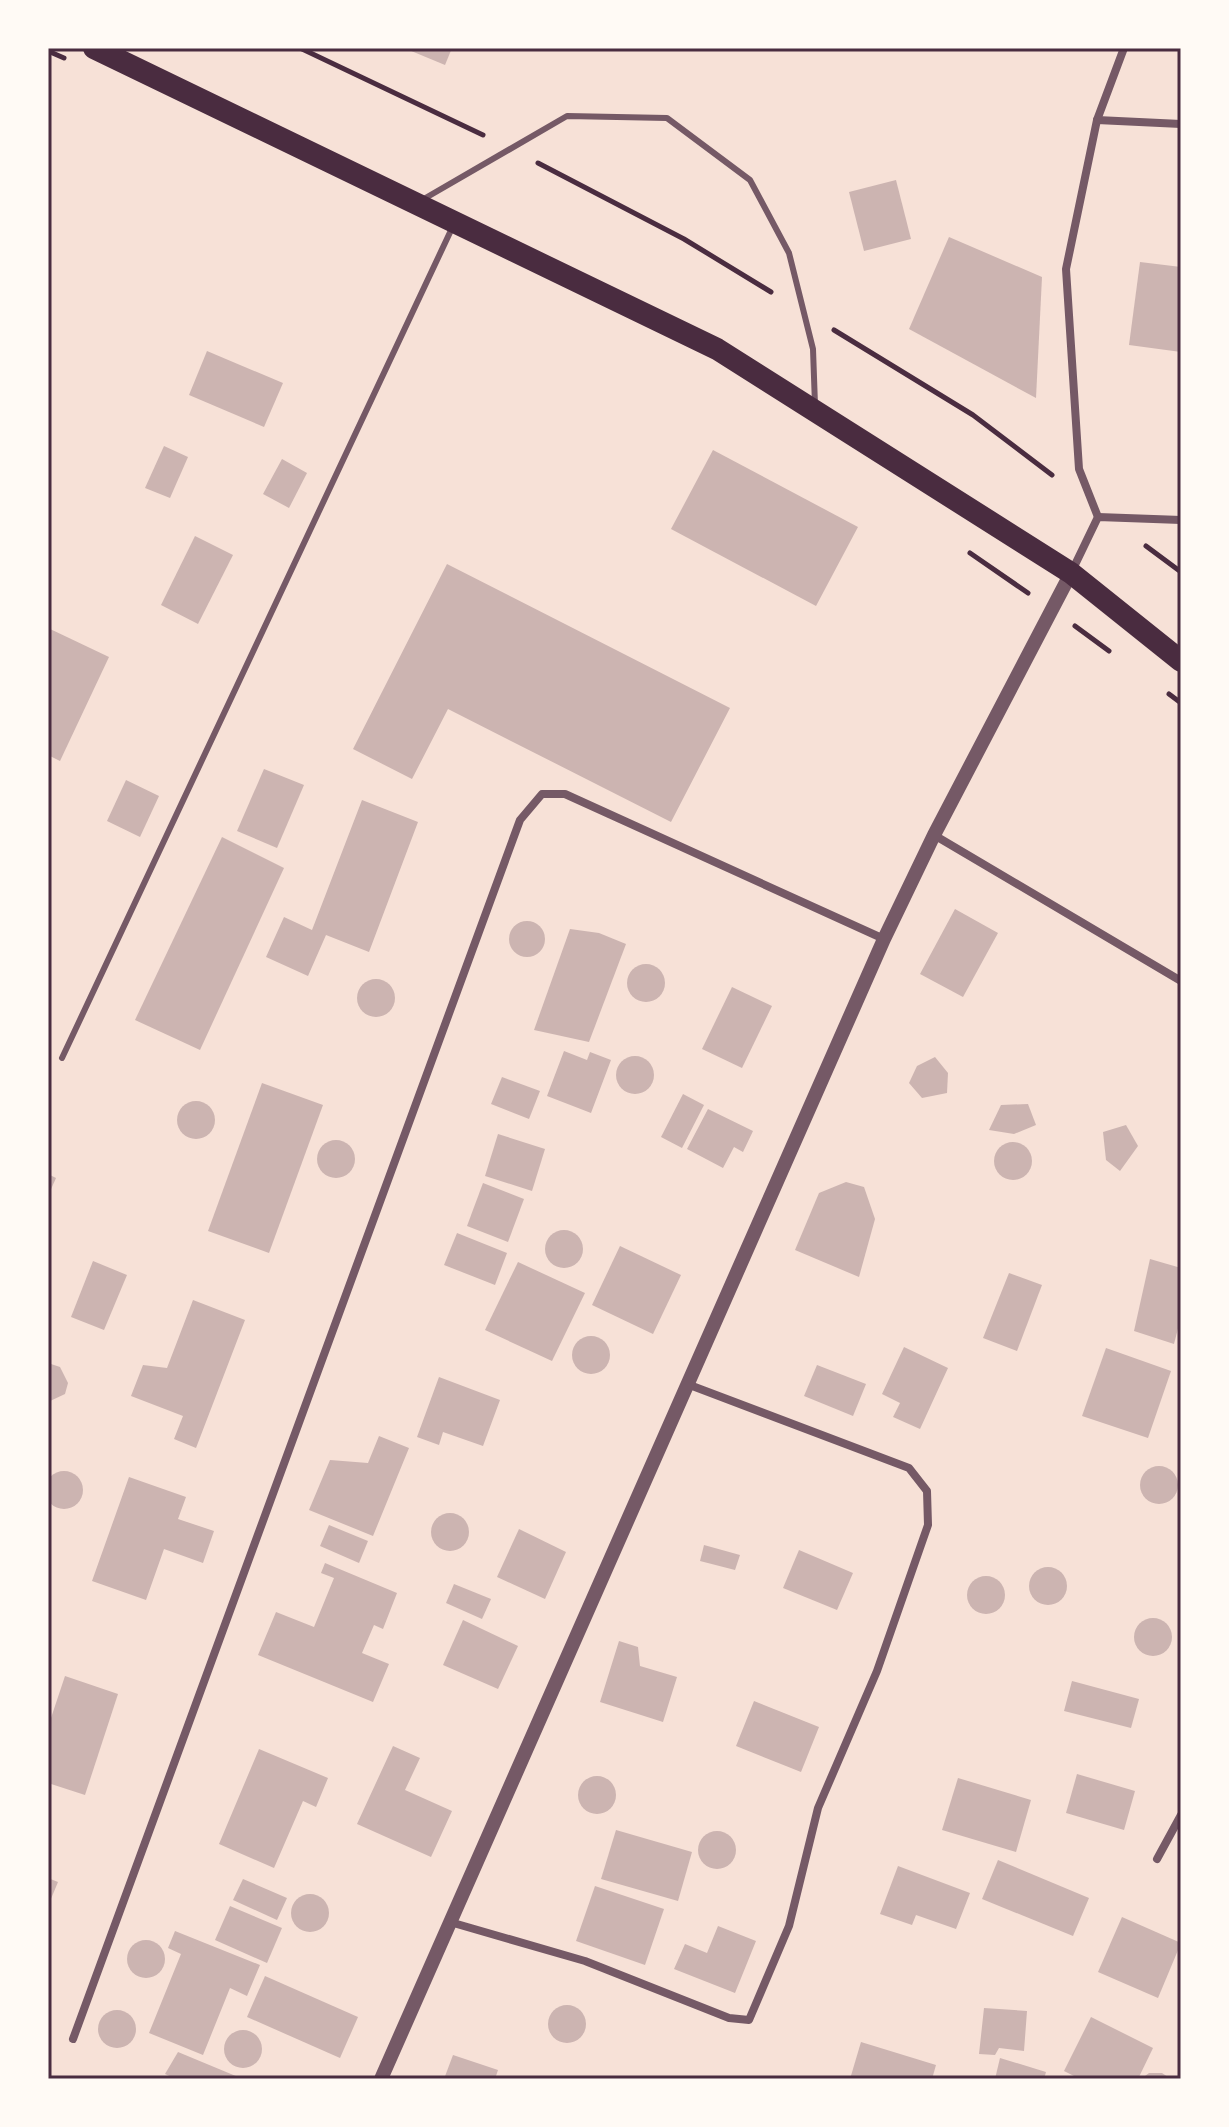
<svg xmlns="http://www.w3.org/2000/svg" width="1229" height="2127" font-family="'Roboto Condensed',sans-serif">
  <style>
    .building { fill: #ccb4b1 }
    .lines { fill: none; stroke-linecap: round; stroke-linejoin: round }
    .path { stroke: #4a2c40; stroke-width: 5 }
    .service { stroke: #755966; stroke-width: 6 }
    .minor { stroke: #755966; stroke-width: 8 }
    .tertiary { stroke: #755966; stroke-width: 14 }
    .trunk { stroke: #4a2c40; stroke-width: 22 }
    .neatline { fill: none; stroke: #4a2c40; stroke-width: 3 }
  </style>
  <rect width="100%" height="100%" fill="#f7e1d7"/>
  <!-- building -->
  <g class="building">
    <path d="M404 48H452L445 65Z"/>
    <path d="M896 180 911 239 864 251 849 192Z"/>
    <path d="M949 237 1042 277 1036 398 909 329Z"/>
    <path d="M1140 262 1181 267V352L1129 345Z"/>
    <path d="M207 351 283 383 264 427 189 395Z"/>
    <path d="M164 446 188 457 170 498 145 488Z"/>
    <path d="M713 450 858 527 816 606 671 529Z"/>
    <path d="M282 459 307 473 289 508 263 494Z"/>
    <path d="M195 536 233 555 198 624 161 605Z"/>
    <path d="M447 564 730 708 671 822 448 709 412 779 353 749Z"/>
    <path d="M48 628 109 657 60 761 48 755Z"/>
    <path d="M264 769 304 785 277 848 237 831Z"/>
    <path d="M126 780 159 796 140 837 107 821Z"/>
    <path d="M362 800 418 822 369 952 326 935 308 976 266 957 284 917 312 930Z"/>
    <path d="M222 837 284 868 200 1050 135 1020Z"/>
    <path d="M955 909 998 933 963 997 920 974Z"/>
    <circle cx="527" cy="939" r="18"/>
    <path d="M570 929 599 933 626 944 589 1042 534 1030Z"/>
    <circle cx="646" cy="983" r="19"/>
    <circle cx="376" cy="998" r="19"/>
    <path d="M732 987 772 1006 742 1068 702 1049Z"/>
    <path d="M564 1051 587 1060 590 1052 611 1060 591 1113 547 1096Z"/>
    <circle cx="635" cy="1075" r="19"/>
    <path d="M935 1057 948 1073 947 1093 922 1098 909 1083 917 1066Z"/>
    <path d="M502 1077 540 1091 529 1119 491 1104Z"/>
    <path d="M262 1083 323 1105 269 1253 208 1231Z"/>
    <path d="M683 1094 704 1105 682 1148 661 1137Z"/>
    <circle cx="196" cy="1120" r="19"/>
    <path d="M1028 1104 1036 1125 1014 1134 989 1130 1001 1105Z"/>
    <path d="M708 1109 753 1131 743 1152 734 1147 723 1168 687 1149Z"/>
    <path d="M1126 1125 1138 1146 1120 1171 1106 1160 1103 1132Z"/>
    <path d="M498 1134 545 1149 532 1191 485 1176Z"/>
    <circle cx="336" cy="1159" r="19"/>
    <circle cx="1013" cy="1161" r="19"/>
    <path d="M48 1174 56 1178 48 1196Z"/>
    <path d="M846 1182 864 1187 875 1219 859 1277 795 1250 819 1193Z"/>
    <path d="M483 1183 524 1199 508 1242 467 1226Z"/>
    <circle cx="564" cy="1249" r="19"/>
    <path d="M457 1233 507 1253 495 1285 444 1265Z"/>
    <path d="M620 1246 681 1275 653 1334 592 1305Z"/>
    <path d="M1150 1259 1181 1268V1317L1174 1344 1134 1331Z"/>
    <path d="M93 1261 127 1275 104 1330 71 1317Z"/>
    <path d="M518 1262 585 1293 552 1361 485 1330Z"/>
    <path d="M1009 1273 1042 1285 1017 1351 983 1338Z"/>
    <path d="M193 1300 245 1320 196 1448 174 1439 183 1416 131 1396 143 1365 167 1368Z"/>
    <circle cx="591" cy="1355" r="19"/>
    <path d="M904 1347 948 1368 920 1429 893 1417 900 1403 882 1394Z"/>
    <path d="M1106 1348 1171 1371 1148 1438 1082 1416Z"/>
    <path d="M48 1363 60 1367 68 1383 65 1394 48 1402Z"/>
    <path d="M817 1365 866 1384 853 1416 804 1396Z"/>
    <path d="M439 1377 500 1400 483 1446 443 1432 439 1445 417 1437Z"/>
    <path d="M379 1436 409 1448 373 1536 309 1510 330 1460 368 1463Z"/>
    <circle cx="1159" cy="1485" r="19"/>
    <circle cx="64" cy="1490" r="19"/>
    <path d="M129 1477 186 1497 178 1519 214 1531 203 1563 164 1549 146 1600 92 1581Z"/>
    <circle cx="450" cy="1532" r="19"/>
    <path d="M329 1525 368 1541 359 1563 320 1546Z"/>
    <path d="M519 1529 566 1552 545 1599 497 1577Z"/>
    <path d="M704 1545 740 1555 735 1570 700 1561Z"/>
    <path d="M799 1550 853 1573 837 1610 783 1588Z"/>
    <path d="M325 1563 397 1593 383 1629 374 1625 362 1653 389 1664 373 1702 258 1655 276 1612 314 1627 334 1578 321 1573Z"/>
    <circle cx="1048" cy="1586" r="19"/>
    <circle cx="986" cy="1595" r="19"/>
    <path d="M454 1584 491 1599 482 1619 446 1603Z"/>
    <circle cx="1153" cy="1637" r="19"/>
    <path d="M463 1620 518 1646 498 1689 443 1665Z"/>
    <path d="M619 1641 638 1647 640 1666 677 1677 663 1722 600 1702Z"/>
    <path d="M65 1676 118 1694 85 1795 48 1783V1727Z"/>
    <path d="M1072 1681 1139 1699 1131 1728 1064 1711Z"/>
    <path d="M754 1701 819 1727 801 1772 736 1746Z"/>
    <path d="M393 1746 420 1758 405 1790 452 1811 431 1857 357 1824Z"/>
    <path d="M259 1749 328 1778 316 1807 303 1801 274 1868 219 1844Z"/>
    <path d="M1077 1774 1135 1791 1124 1830 1066 1813Z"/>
    <circle cx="597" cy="1795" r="19"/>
    <path d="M958 1778 1031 1800 1016 1852 942 1830Z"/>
    <path d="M616 1830 692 1852 678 1901 601 1879Z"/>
    <circle cx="717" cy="1850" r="19"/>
    <path d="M998 1860 1089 1898 1073 1936 982 1899Z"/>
    <path d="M898 1866 970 1893 956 1929 916 1915 912 1925 880 1914Z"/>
    <path d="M48 1878 58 1882 48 1906Z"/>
    <path d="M243 1879 287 1898 277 1920 233 1900Z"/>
    <path d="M595 1886 664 1909 645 1965 576 1941Z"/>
    <circle cx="310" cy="1913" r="19"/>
    <path d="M230 1906 282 1928 267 1963 215 1940Z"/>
    <path d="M1122 1917 1181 1943 1158 1998 1098 1972Z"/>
    <path d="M718 1926 756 1941 735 1993 674 1969 685 1944 707 1953Z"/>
    <path d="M175 1931 260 1965 247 1996 230 1988 203 2055 149 2033 181 1954 168 1948Z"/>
    <circle cx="146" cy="1959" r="19"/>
    <path d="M265 1976 358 2017 340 2058 247 2017Z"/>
    <circle cx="567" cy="2024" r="19"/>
    <path d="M984 2008 1027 2011 1024 2051 999 2048 995 2055 979 2054Z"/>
    <circle cx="117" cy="2029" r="19"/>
    <path d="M1091 2017 1153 2048 1138 2079H1080L1064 2071Z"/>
    <circle cx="243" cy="2049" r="19"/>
    <path d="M861 2042 936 2065 932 2079H850Z"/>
    <path d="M178 2052 243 2079H176L165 2074Z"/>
    <path d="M453 2055 498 2070 495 2079H444Z"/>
    <path d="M1000 2058 1046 2072 1044 2079H995Z"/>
    <path d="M1149 2073H1162L1171 2079H1141Z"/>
  </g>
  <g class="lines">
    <!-- path -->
    <g class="path">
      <path d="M300 48 483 135"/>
      <path d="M48 51 64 58"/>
      <path d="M538 163 684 239 771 292"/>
      <path d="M834 330 973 415 1052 475"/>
      <path d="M1146 546 1181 572"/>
      <path d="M970 553 1028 593"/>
      <path d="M1075 626 1109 651"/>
      <path d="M1169 694 1181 703"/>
    </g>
    <!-- service -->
    <g class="service">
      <path d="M422 200 567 116 667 118 750 180 789 253 813 349 815 405"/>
      <path d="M62 1058 453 226"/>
    </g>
    <!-- minor -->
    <g class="minor">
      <path d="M1097 120 1181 124"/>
      <path d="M1098 517 1079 469 1066 269 1097 120 1124 48"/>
      <path d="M1072 571 1098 517 1181 520"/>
      <path d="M934 835 1181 981"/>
      <path d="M1157 1859 1181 1815"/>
      <path d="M450 1922 585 1961 729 2018 749 2020 789 1926 818 1808 877 1671 928 1525 927 1491 909 1468 687 1384"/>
      <path d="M73 2039 520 820 542 794H565L884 939"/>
    </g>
    <!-- tertiary -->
    <path class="tertiary" d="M381 2079 884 939 934 835 1071 573"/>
    <!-- trunk -->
    <path class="trunk" d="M94 48 717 349 1071 573 1181 661"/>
  </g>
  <!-- border -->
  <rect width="1229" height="2127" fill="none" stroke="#fffaf5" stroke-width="100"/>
  <rect x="50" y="50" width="1129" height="2027" class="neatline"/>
</svg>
